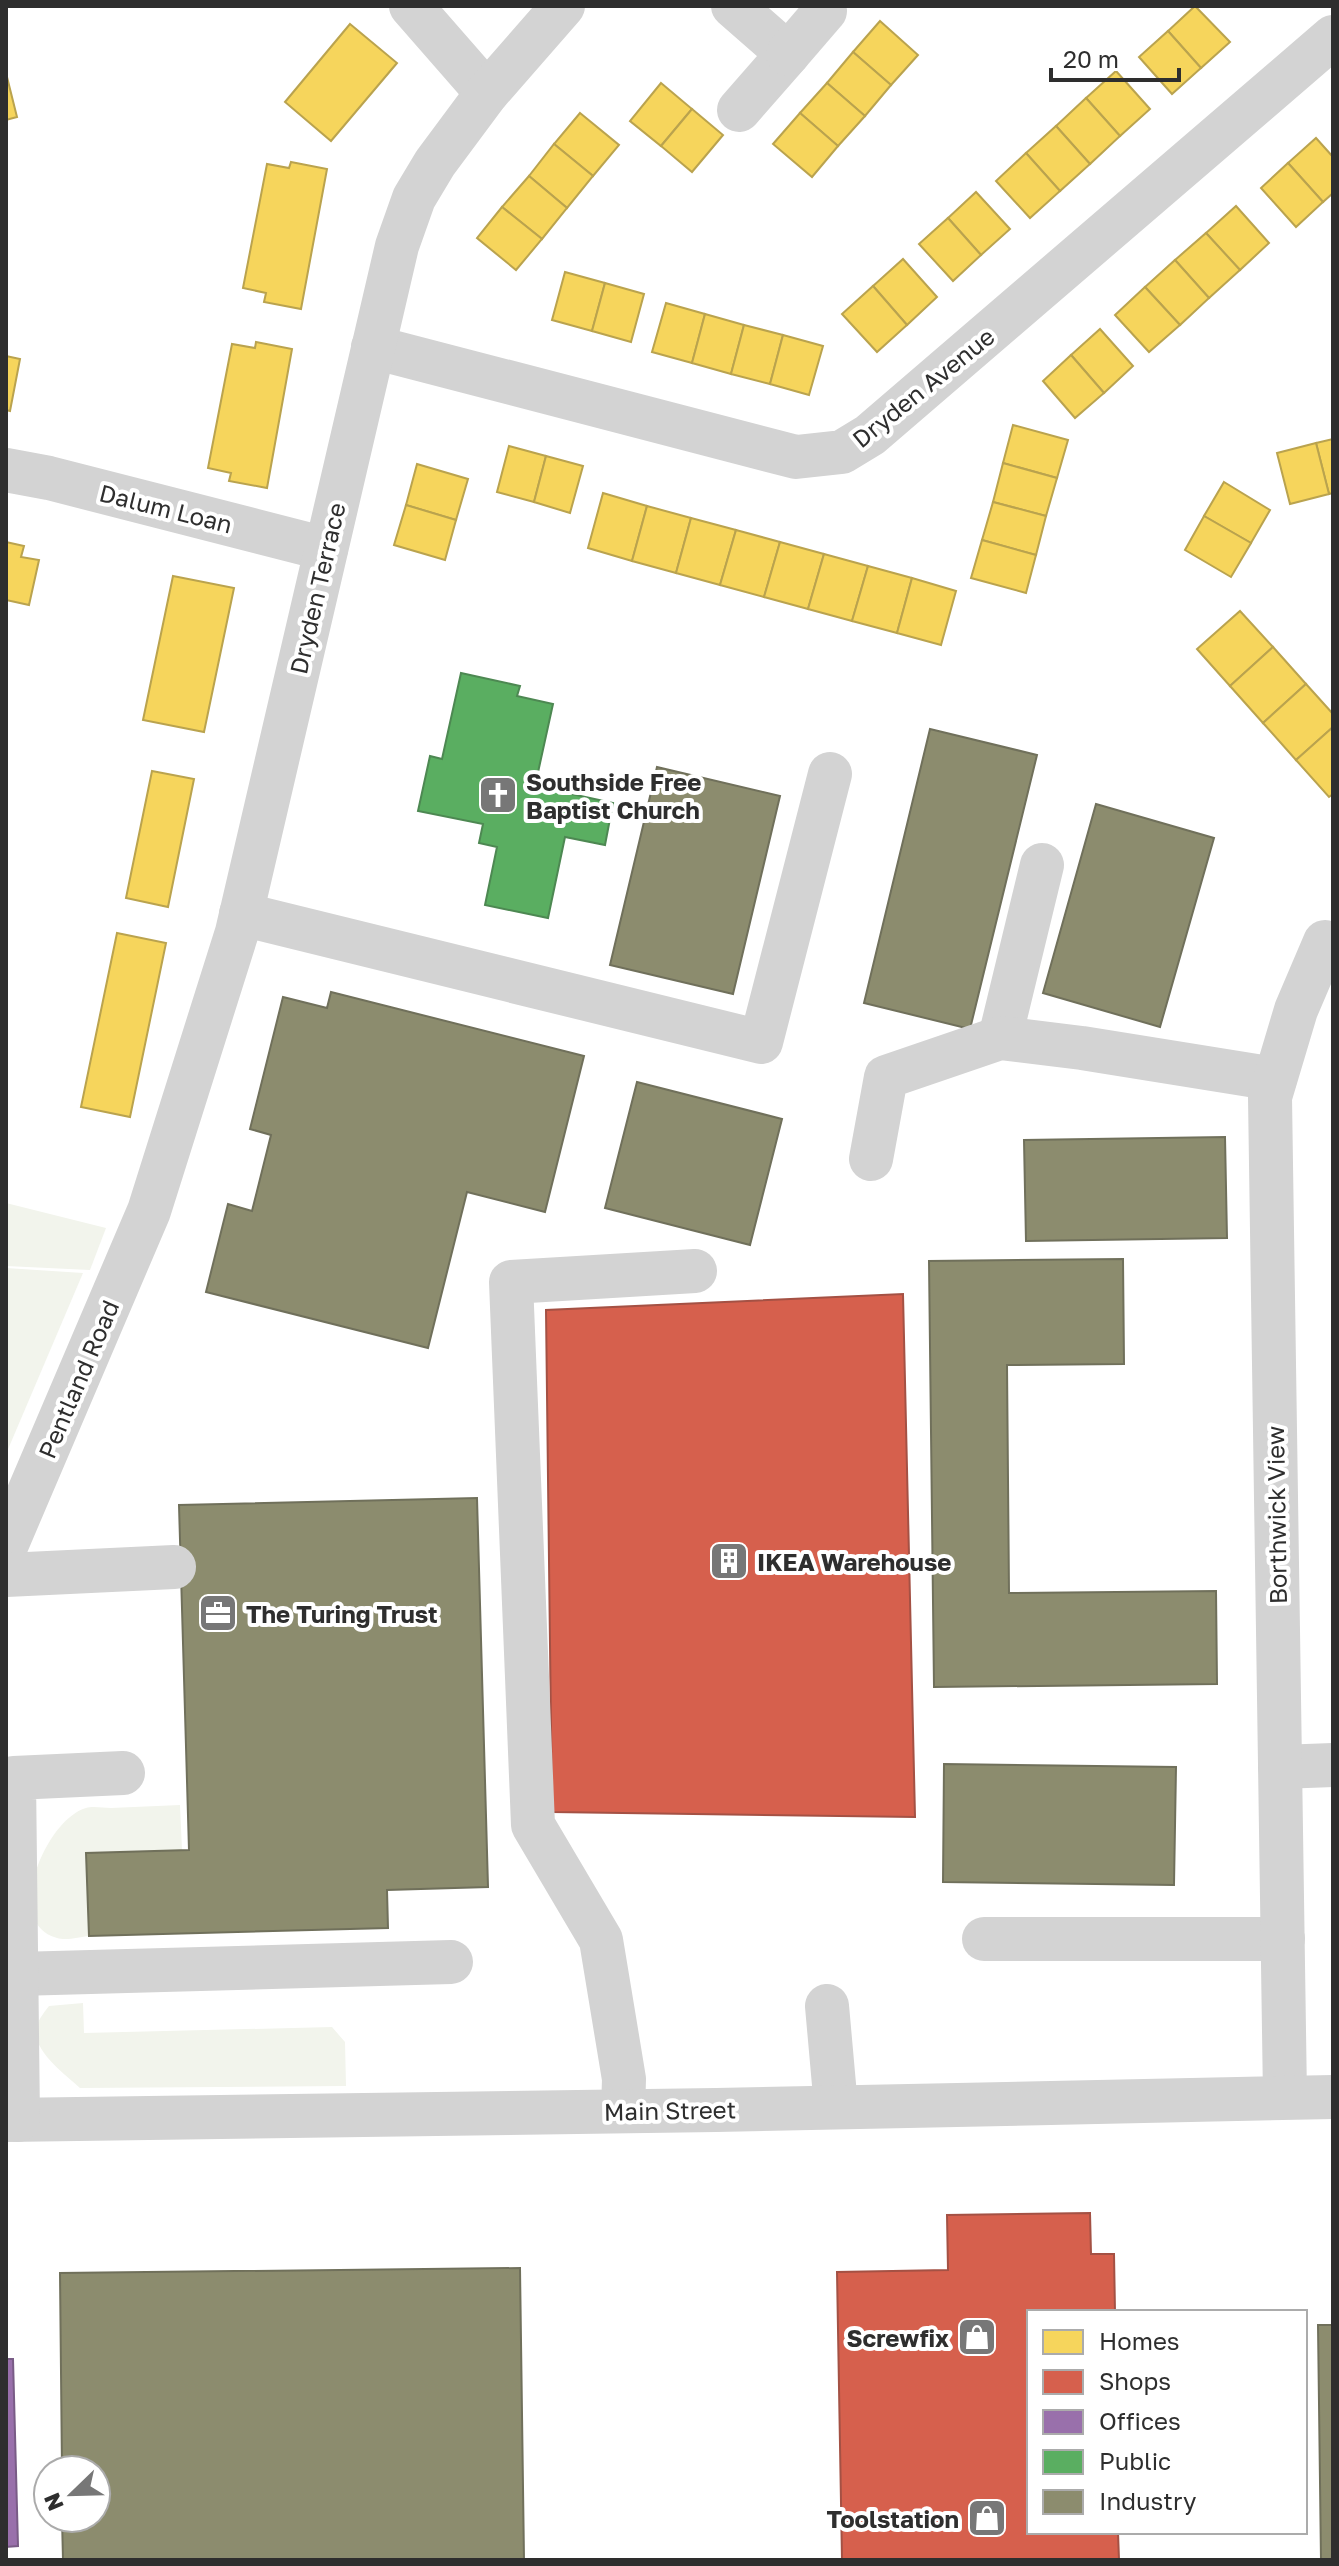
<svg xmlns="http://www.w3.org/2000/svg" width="1339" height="2566" font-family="'Golos Text',sans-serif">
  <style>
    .green { fill: #f2f4ec }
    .homes { fill: #f6d55c; stroke: #baa34e; stroke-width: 2 }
    .shops { fill: #d6604d; stroke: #a45144; stroke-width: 2 }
    .offices { fill: #9970ab; stroke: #795c86; stroke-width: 2 }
    .public { fill: #5aae61; stroke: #4d8852; stroke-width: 2 }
    .industry { fill: #8c8c6e; stroke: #70705b; stroke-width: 2 }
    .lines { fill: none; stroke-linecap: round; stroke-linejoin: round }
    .minor { stroke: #d3d3d3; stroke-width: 44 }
    .labels { text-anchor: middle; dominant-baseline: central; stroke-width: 8; stroke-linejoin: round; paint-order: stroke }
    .street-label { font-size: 24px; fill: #2e2e2e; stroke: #fff }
    .poi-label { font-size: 24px; font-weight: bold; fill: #2e2e2e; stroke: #fff; text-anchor: start }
  </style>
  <rect width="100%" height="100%" fill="#fff"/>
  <!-- green -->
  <g class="green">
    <path d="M6 1203 106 1228 90 1270 6 1266Z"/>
    <path d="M6 1268 83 1273 6 1454Z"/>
    <path d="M180 1805 182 1850 86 1853 89 1936C80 1937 66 1941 57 1938 2 1923 46 1819 86 1808 93 1806 103 1808 111 1808 134 1807 157 1806 180 1805Z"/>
    <path d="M83 2003 84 2033 332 2027 345 2042 346 2086 80 2088C66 2075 38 2055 36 2034 35 2023 43 2014 49 2006Z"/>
  </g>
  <!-- homes -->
  <g class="homes">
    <path d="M1195 6 1230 42 1201 68 1168 31Z"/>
    <path d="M880 21 918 55 891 85 853 52Z"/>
    <path d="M350 24 397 63 331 141 285 102Z"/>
    <path d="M1168 31 1201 68 1172 94 1139 57Z"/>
    <path d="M853 52 891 85 865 116 827 83Z"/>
    <path d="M1116 71 1150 109 1120 136 1086 98Z"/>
    <path d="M6 73 17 117 6 120Z"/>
    <path d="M661 83 692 109 661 146 630 121Z"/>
    <path d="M827 83 865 116 838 146 800 113Z"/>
    <path d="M1086 98 1120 136 1090 164 1056 126Z"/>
    <path d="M692 109 723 135 692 172 661 146Z"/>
    <path d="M580 113 619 145 593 176 554 144Z"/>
    <path d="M800 113 838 146 812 177 773 144Z"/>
    <path d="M1056 126 1090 164 1060 191 1026 153Z"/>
    <path d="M1316 138 1333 157V193L1323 202 1288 163Z"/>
    <path d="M554 144 593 176 567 208 529 176Z"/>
    <path d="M1026 153 1060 191 1030 218 996 181Z"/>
    <path d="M291 162 327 169 301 309 264 302 266 293 243 288 267 164 289 168Z"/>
    <path d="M1288 163 1323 202 1296 227 1261 188Z"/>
    <path d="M529 176 567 208 542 239 502 207Z"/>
    <path d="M976 192 1010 229 981 255 948 218Z"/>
    <path d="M1236 206 1269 243 1240 270 1206 233Z"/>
    <path d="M502 207 542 239 516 270 477 238Z"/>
    <path d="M948 218 981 255 953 281 919 244Z"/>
    <path d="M1206 233 1240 270 1209 298 1175 260Z"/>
    <path d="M903 259 937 297 907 325 873 286Z"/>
    <path d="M1175 260 1209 298 1180 325 1145 287Z"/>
    <path d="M565 272 605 283 592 331 552 320Z"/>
    <path d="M605 283 644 294 631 342 592 331Z"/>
    <path d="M873 286 907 325 877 352 842 314Z"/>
    <path d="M1145 287 1180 325 1149 352 1115 315Z"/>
    <path d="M666 303 705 314 692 363 652 352Z"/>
    <path d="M705 314 744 325 731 374 692 363Z"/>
    <path d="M744 325 783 335 770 384 731 374Z"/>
    <path d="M1100 329 1133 366 1104 393 1071 355Z"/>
    <path d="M783 335 823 346 809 395 770 384Z"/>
    <path d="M256 342 292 349 267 488 229 481 231 473 208 468 232 344 255 348Z"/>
    <path d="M1071 355 1104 393 1075 418 1043 381Z"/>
    <path d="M6 356 20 359 10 411 6 410Z"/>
    <path d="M1013 425 1068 440 1057 478 1003 463Z"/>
    <path d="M1333 439V493L1329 494 1316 443Z"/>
    <path d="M1316 443 1329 494 1290 504 1277 453Z"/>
    <path d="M509 446 546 456 534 502 497 492Z"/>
    <path d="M546 456 583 466 570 513 534 502Z"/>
    <path d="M1003 463 1057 478 1046 516 993 502Z"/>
    <path d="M417 464 468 479 456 520 406 505Z"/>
    <path d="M1224 482 1270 510 1251 543 1204 516Z"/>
    <path d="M603 493 647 506 632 561 588 548Z"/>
    <path d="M993 502 1046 516 1036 555 982 540Z"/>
    <path d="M406 505 456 520 445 560 394 545Z"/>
    <path d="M647 506 691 518 676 573 632 561Z"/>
    <path d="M1204 516 1251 543 1231 577 1185 550Z"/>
    <path d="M691 518 736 530 720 585 676 573Z"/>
    <path d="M736 530 780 542 764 597 720 585Z"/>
    <path d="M982 540 1036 555 1026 593 971 578Z"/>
    <path d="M6 542 24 546 21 557 39 560 29 605 6 600Z"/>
    <path d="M780 542 824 554 808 609 764 597Z"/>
    <path d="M824 554 868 566 852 621 808 609Z"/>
    <path d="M868 566 912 578 897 633 852 621Z"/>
    <path d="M173 576 234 588 204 732 143 720Z"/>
    <path d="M912 578 956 591 941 645 897 633Z"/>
    <path d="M1240 611 1273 647 1230 686 1197 649Z"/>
    <path d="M1273 647 1306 684 1263 723 1230 686Z"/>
    <path d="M1306 684 1333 714V727L1296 760 1263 723Z"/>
    <path d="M1333 727V794L1329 797 1296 760Z"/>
    <path d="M152 771 194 779 168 907 126 898Z"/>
    <path d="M117 933 166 943 130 1117 81 1107Z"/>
  </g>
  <!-- shops -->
  <g class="shops">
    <path d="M903 1294 915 1817 552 1812 546 1310Z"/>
    <path d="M1090 2213 1091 2254H1114L1115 2312H1029V2532H1118L1119 2560H842L837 2272 948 2270 947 2215Z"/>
  </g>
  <!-- offices -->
  <path class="offices" d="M6 2359H13L18 2546 6 2547Z"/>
  <!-- public -->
  <path class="public" d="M461 673 520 686 517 696 553 704 535 786 613 803 605 845 565 837 548 918 485 905 497 847 479 843 483 824 418 811 430 756 442 759Z"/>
  <!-- industry -->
  <g class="industry">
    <path d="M930 729 1037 755 970 1029 864 1003Z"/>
    <path d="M657 767 780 796 733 994 610 965Z"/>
    <path d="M1096 804 1214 838 1160 1027 1043 993Z"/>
    <path d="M331 992 584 1056 545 1212 467 1192 428 1348 206 1292 228 1204 252 1211 271 1135 250 1129 283 997 327 1008Z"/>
    <path d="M637 1082 782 1119 750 1245 605 1208Z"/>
    <path d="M1225 1137 1227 1238 1026 1241 1024 1140Z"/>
    <path d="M1123 1259 1124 1364 1007 1365 1009 1593 1216 1591 1217 1684 934 1687 929 1261Z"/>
    <path d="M477 1498 488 1887 387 1890 388 1928 89 1936 86 1853 189 1850 179 1505Z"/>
    <path d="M944 1764 1176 1767 1174 1885 943 1882Z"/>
    <path d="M520 2268 524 2560H63L62 2518H96V2470H62L60 2273Z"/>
    <path d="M1318 2325H1333V2560H1321Z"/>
  </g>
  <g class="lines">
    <!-- minor -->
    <g class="minor">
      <path d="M411 6 487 93"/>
      <path d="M733 6 788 54 739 110"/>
      <path d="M788 54 825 11"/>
      <path d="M373 347 796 457 842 452 870 435 1333 37"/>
      <path d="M6 470 49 478 326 549"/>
      <path d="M241 914 761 1042 830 774"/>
      <path d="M1000 1038 1042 865"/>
      <path d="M871 1159 886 1077 1000 1038 1082 1048 1275 1079"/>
      <path d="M6 1546 149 1211 237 932 397 246 414 198 435 163 487 93 563 6"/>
      <path d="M6 1575 174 1567"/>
      <path d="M1280 1767 1333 1765"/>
      <path d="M984 1939H1283"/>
      <path d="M17 1974 451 1962"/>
      <path d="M827 2006 836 2107"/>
      <path d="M1285 2097 1270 1097 1296 1010 1325 942"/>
      <path d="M623 2111 624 2079 601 1940 533 1825 511 1282 695 1271"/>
      <path d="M6 2120 716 2110 1333 2097"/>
      <path d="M18 2120 14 1778 123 1773"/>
    </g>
  </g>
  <!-- icons -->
  <defs>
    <symbol id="church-square" viewBox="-11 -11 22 22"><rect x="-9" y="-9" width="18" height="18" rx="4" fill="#777" stroke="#fff"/><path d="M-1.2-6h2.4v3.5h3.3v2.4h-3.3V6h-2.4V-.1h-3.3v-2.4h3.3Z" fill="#fff"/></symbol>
    <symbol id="building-square" viewBox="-11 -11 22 22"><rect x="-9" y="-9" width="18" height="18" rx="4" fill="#777" stroke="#fff"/><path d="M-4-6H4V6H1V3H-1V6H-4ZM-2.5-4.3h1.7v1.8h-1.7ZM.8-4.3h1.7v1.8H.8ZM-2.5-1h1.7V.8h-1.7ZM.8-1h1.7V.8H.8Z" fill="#fff"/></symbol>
    <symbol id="office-square" viewBox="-11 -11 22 22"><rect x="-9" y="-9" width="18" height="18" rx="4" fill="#777" stroke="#fff"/><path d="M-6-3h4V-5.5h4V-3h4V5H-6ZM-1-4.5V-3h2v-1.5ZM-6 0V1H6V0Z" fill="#fff"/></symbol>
    <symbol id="shop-square" viewBox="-11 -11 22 22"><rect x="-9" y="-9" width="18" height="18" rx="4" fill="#777" stroke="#fff"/><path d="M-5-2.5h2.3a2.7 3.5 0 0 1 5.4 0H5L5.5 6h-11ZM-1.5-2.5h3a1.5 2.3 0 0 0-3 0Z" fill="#fff"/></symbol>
  </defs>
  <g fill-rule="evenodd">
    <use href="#church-square" x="476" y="773" width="44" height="44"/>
    <use href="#building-square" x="707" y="1539" width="44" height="44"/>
    <use href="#office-square" x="196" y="1591" width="44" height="44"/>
    <use href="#shop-square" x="955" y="2315" width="44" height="44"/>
    <use href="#shop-square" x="965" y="2496" width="44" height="44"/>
  </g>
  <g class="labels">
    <!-- street labels -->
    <g class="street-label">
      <text transform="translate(923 387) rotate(-39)">Dryden Avenue</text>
      <text transform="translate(166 508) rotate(14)">Dalum Loan</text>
      <text transform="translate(317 588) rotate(-77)">Dryden Terrace</text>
      <text transform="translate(78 1379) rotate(-67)">Pentland Road</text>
      <text transform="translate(1276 1515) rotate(-91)">Borthwick View</text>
      <text transform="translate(670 2110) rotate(-1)">Main Street</text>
    </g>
    <!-- poi labels -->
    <g class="poi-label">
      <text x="526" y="781">Southside Free<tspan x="526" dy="28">Baptist Church</tspan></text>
      <text x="757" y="1561">IKEA Warehouse</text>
      <text x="246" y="1613">The Turing Trust</text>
      <text x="949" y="2337" text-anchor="end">Screwfix</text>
      <text x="959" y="2518" text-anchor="end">Toolstation</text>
    </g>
  </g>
  <!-- border -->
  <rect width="1339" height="2566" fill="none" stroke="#2e2e2e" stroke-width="16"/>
  <!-- legend -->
  <rect x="1027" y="2310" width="280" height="224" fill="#ffffff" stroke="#ababab" stroke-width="2"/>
  <rect x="1043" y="2330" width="40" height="24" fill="#f6d55c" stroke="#ababab" stroke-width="2"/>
  <text x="1099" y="2350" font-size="24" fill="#2e2e2e">Homes</text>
  <rect x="1043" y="2370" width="40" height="24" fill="#d6604d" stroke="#ababab" stroke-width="2"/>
  <text x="1099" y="2390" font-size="24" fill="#2e2e2e">Shops</text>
  <rect x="1043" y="2410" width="40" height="24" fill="#9970ab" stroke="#ababab" stroke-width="2"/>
  <text x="1099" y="2430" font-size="24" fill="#2e2e2e">Offices</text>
  <rect x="1043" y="2450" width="40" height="24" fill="#5aae61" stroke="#ababab" stroke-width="2"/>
  <text x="1099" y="2470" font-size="24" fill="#2e2e2e">Public</text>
  <rect x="1043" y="2490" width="40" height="24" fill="#8c8c6e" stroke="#ababab" stroke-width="2"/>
  <text x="1099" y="2510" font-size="24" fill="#2e2e2e">Industry</text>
  <!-- north arrow -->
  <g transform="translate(72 2494) rotate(247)"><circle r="38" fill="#ffffff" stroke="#ababab" stroke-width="2"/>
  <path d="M0-6L14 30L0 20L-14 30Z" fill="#777777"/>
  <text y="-12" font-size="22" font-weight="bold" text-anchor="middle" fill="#2e2e2e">N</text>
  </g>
  <!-- scale -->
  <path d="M1051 68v12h128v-12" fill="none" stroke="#2e2e2e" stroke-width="4"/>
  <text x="1063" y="68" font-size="24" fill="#2e2e2e" stroke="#ffffff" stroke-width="6" paint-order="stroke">20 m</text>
</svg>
